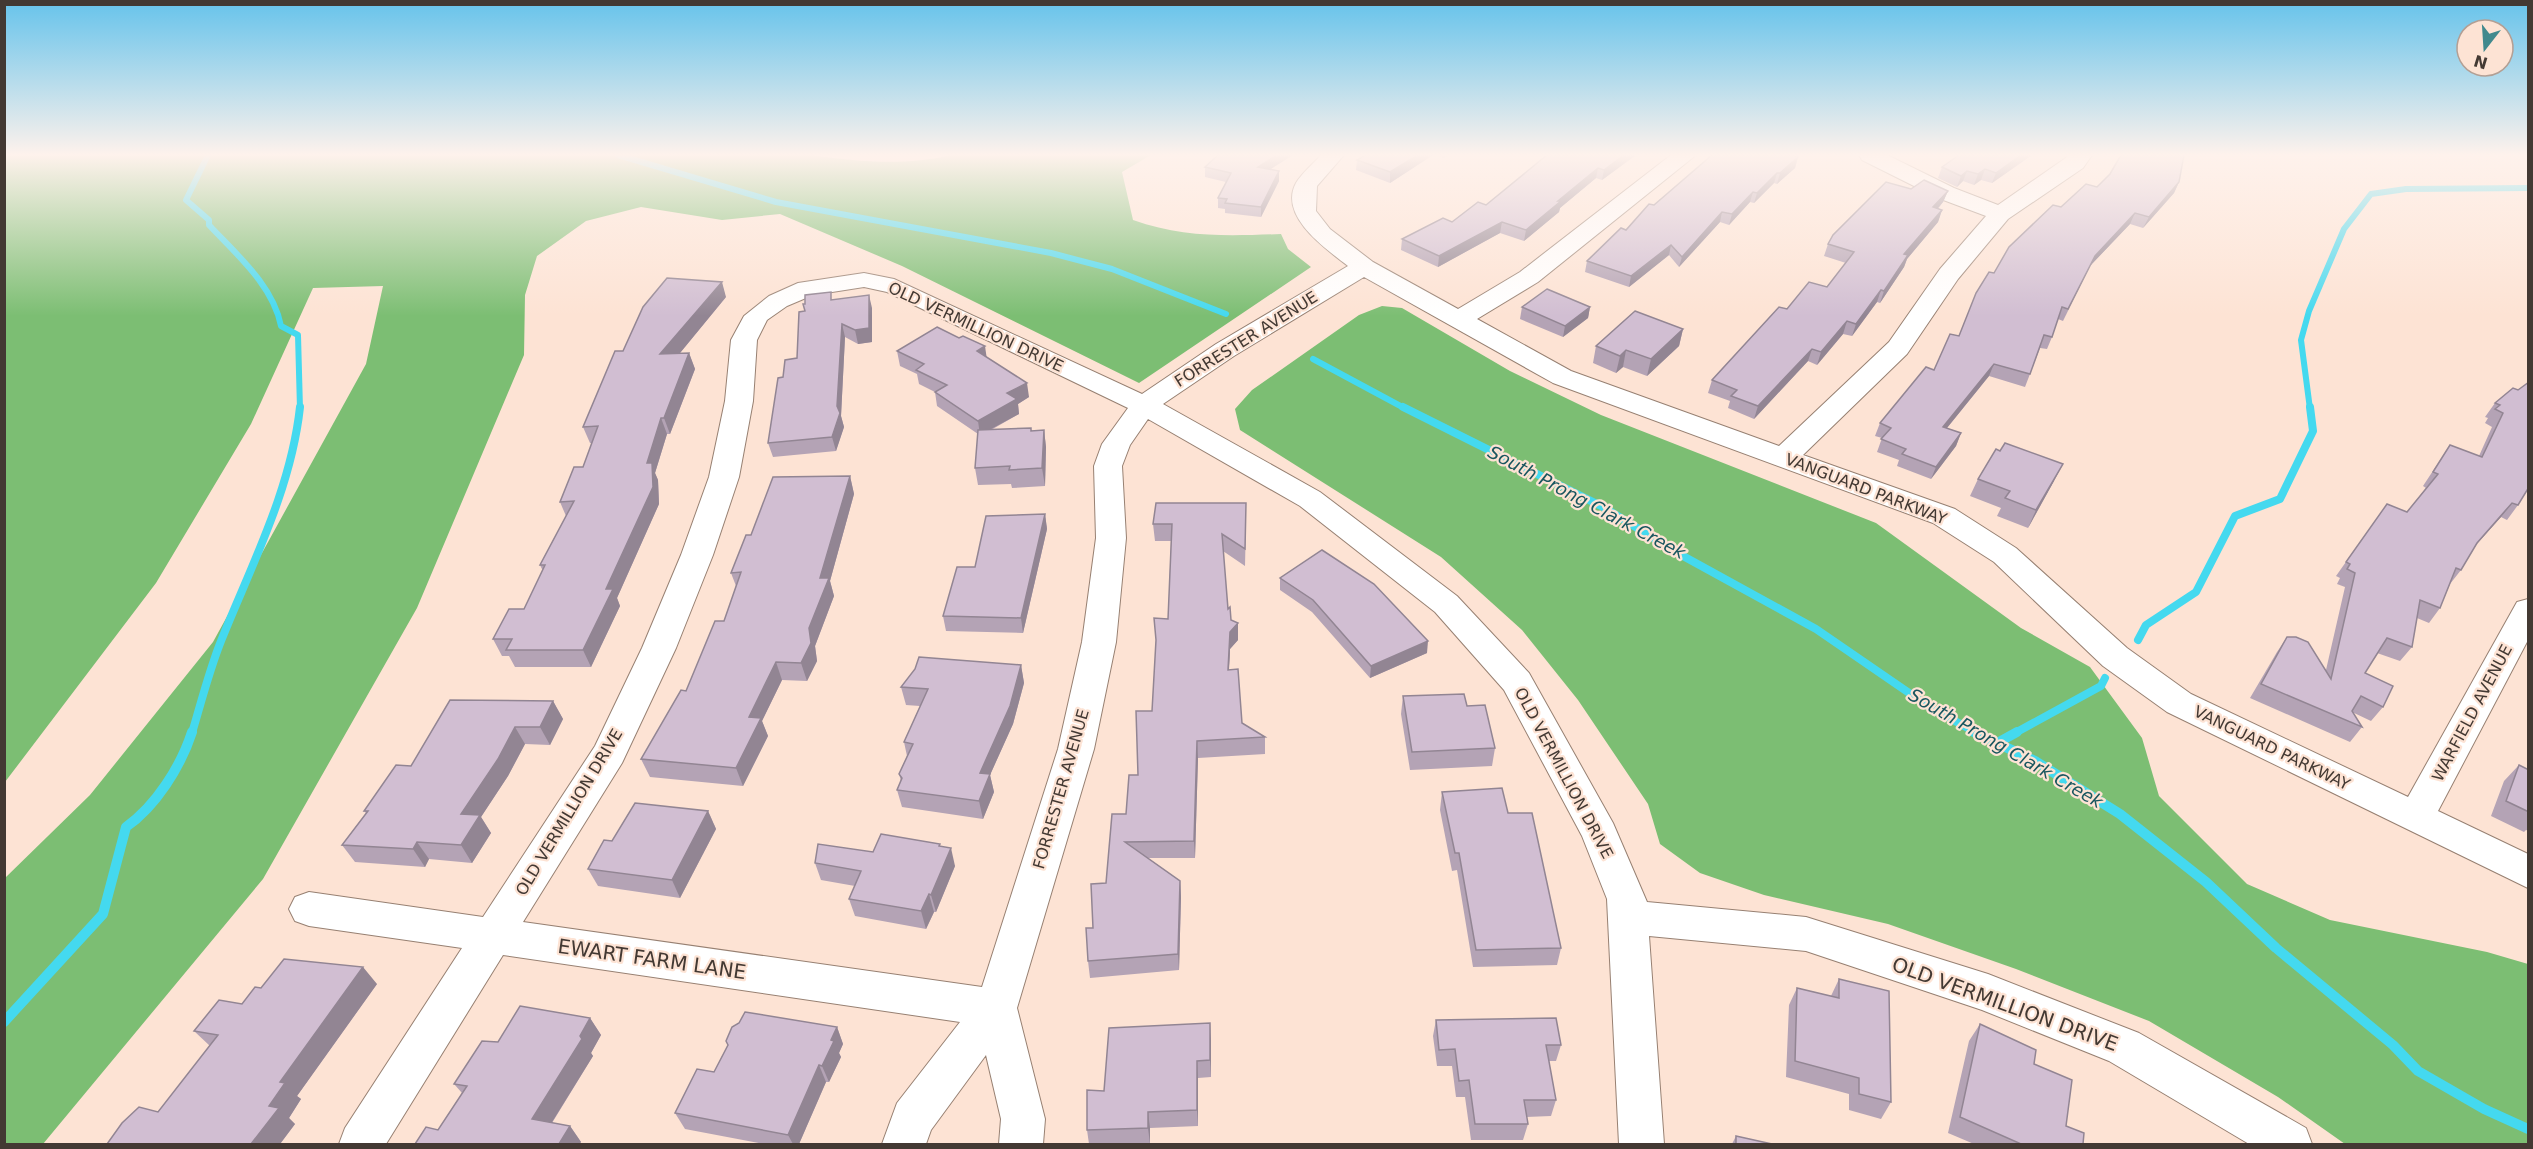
<svg xmlns="http://www.w3.org/2000/svg" width="2533" height="1149" font-family="'DejaVu Sans',sans-serif">
  <style>
    .forest { fill: #7cbe73 }
    .lines { fill: none; stroke-linecap: round; stroke-linejoin: round }
    .stream-far2 { stroke: #44d9ef; stroke-width: 6 }
    .stream-far1 { stroke: #44d9ef; stroke-width: 8 }
    .stream { stroke: #44d9ef; stroke-width: 10 }
    .street-casing { stroke: #978072; stroke-width: 2 }
    .street { fill: #fff; fill-rule: evenodd }
    .wall { fill: #b4a3b5 }
    .shaded-wall { fill: #928593 }
    .building { fill: #d1bed2; stroke: #928593; stroke-width: 1.5 }
    .labels { text-anchor: middle; dominant-baseline: central; stroke-width: 4.5; stroke-linejoin: round; paint-order: stroke }
    .street-label { font-size: 16px; fill: #433933; stroke: #fde3d4 }
    .water-label { font-size: 18px; font-style: italic; fill: #19565f; stroke: #fde3d4 }
    .near-street-label { font-size: 20px; fill: #433933; stroke: #fde3d4 }
  </style>
  <rect width="100%" height="100%" fill="#fde3d4"/>
  <!-- forest -->
  <g class="forest">
    <path d="M5 155H812C858 162 906 166 951 155H1151L1122 172 1133 220C1184 238 1228 236 1281 234L1288 249 1311 267 1139 383 902 266 780 214 722 220 641 207 586 221 537 256 525 295 524 355 417 608 263 879 43 1144H5V878L90 795 213 642 366 364 383 286 313 288 251 424 156 583 5 782Z"/>
    <path d="M1382 306 1402 308 1510 371 1601 415 1876 523 2021 628 2090 667 2142 738 2159 796 2247 884 2330 920 2487 952 2528 964V1144H2345L2278 1097 2149 1021 2016 969 1888 924 1764 895 1700 873 1660 844 1648 804 1578 700 1522 630 1441 557 1240 430 1235 409 1252 390 1359 315Z"/>
  </g>
  <g class="lines">
    <!-- stream-far2 -->
    <g class="stream-far2">
      <path d="M208 155 186 200 209 220V225C236 254 273 285 281 326L298 335 300 409"/>
      <path d="M618 155 776 202 1051 253 1112 269 1226 314"/>
      <path d="M1313 359 1406 409"/>
      <path d="M2310 409 2301 340 2309 311 2344 229 2371 194 2406 189 2528 188"/>
    </g>
    <!-- stream-far1 -->
    <g class="stream-far1">
      <path d="M1403 407 1603 507 1683 556 1816 629 1931 708 1977 733"/>
      <path d="M2138 640 2146 625 2196 592 2235 516 2280 499 2313 431 2310 407"/>
      <path d="M192 733C201 703 209 671 221 641 251 566 291 490 300 407"/>
      <path d="M2015 733 2101 686 2105 678"/>
    </g>
    <!-- stream -->
    <g class="stream">
      <path d="M1974 732 2035 761 2120 814 2206 882 2276 948 2393 1045 2418 1071 2484 1109 2528 1129"/>
      <path d="M1999 742 2017 732"/>
      <path d="M4 1022 103 914 126 827C156 806 181 766 192 732"/>
    </g>
    <defs>
      <path id="street" d="M1321 155H1344L1317 186 1316 211 1330 229 1373 262 1458 309 1520 272 1671 155H1696L1538 282 1477 319 1571 371 1779 446 1889 342 1940 269 1986 216 1938 198 1862 160 1859 155H1887L1954 188 1998 205 2070 155H2092L2083 168 2008 219 1958 279 1907 354 1803 455 1955 509 2016 548 2127 648 2191 694 2408 797 2517 602 2528 599V640L2438 811 2528 854V888L2167 712 2103 666 1994 562 1933 523 1553 383 1364 277 1234 356 1163 404 1320 492 1457 596 1529 673 1613 823 1647 902 1806 917 1988 974 2139 1033 2306 1128 2312 1144H2249L2109 1061 1982 1010 1806 951 1649 936 1664 1144H1619L1607 899 1582 836 1504 690 1435 612 1300 506 1148 419 1130 445 1122 466 1126 538 1116 642 1094 749 1017 1008 1045 1119 1043 1144H999L1001 1119 986 1055 931 1130 926 1144H882L897 1103 960 1022 503 955 386 1144H339L345 1128 462 948 309 926 295 921 289 909 295 897 309 892 483 917 595 746 642 648 681 555 709 477 725 401 731 340 744 316 769 296 798 283 864 273 894 279 1142 394 1216 344 1348 266C1326 249 1278 216 1296 183 1302 173 1313 164 1321 155ZM864 287 887 292 1128 408 1102 444 1094 466 1096 538 1082 642 1058 749 982 987 523 922 622 763 676 648 713 555 739 477 753 401 757 340 767 320 787 306 813 295Z"/>
    </defs>
    <!-- street casing -->
    <use href="#street" class="street-casing"/>
    <!-- street -->
    <use href="#street" class="street"/>
  </g>
  <!-- wall -->
  <g class="wall">
    <path d="M1218 155H1293L1270 169 1279 171V181L1261 217 1225 213V209L1218 208V198L1226 182 1205 177V167Z"/>
    <path d="M1433 155 1390 183 1356 170 1357 160Z"/>
    <path d="M1436 155H1448L1444 158Z"/>
    <path d="M1545 155H1636L1602 180 1596 178 1560 208 1559 212 1524 241 1500 233 1438 267 1401 250 1402 239 1452 222 1486 205 1544 157Z"/>
    <path d="M1712 155H1800L1798 157 1795 168 1777 184 1774 183 1754 203 1750 202 1729 225 1720 222 1679 267 1669 255 1629 287 1585 272 1587 261 1626 230 1654 205Z"/>
    <path d="M2032 155 1992 183 1981 180 1974 185 1963 181 1957 187 1938 178 1942 167Z"/>
    <path d="M2179 182 2174 193 2143 228 2130 224 2089 267 2063 321 2058 319 2052 337 2047 349 2040 348 2025 387 1989 376 1947 428 1961 433 1956 446 1931 479 1897 466 1899 460 1877 452 1882 438 1875 436 1880 423 1934 370 1959 336 1994 273 2061 207 2097 187Z"/>
    <path d="M1911 189 1948 191 1943 202 1938 209 1942 210 1938 222 1907 259 1904 267 1880 303 1877 302 1852 336 1843 334 1817 365 1808 361 1754 419 1728 408 1730 401 1708 393 1712 380 1787 309 1827 287 1846 263 1824 256 1828 244Z"/>
    <path d="M726 297 680 353H689L695 369 670 434H667L655 473 658 480 659 504 617 598 620 606 591 667H515L509 656H502L493 639 524 609 543 571 540 565 566 516 560 502 583 467 592 443H590L583 427 623 351Z"/>
    <path d="M833 300 872 308V342L858 344 845 337 841 416 844 427 836 451 773 457 768 443 783 377 797 358 805 312Z"/>
    <path d="M1522 307H1590L1588 318 1563 337 1520 319Z"/>
    <path d="M1683 329 1679 346 1647 376 1623 367 1616 373 1593 363 1596 346Z"/>
    <path d="M897 351 986 357 1029 397 1018 404 1019 414 991 430 1031 431 1044 430 1046 447 1045 486 1012 488 1011 484 978 485 975 468 978 434 937 406 935 392 919 384 917 374 900 366Z"/>
    <path d="M2518 390V505L2507 520 2501 517 2474 547 2461 570 2450 584 2440 608 2429 623 2417 618 2412 647 2400 661 2377 653 2365 673 2383 707 2371 721 2352 712 2362 727 2350 742 2250 698 2277 652 2287 637 2326 670 2345 587 2337 584 2340 578 2336 576 2387 504 2407 512 2426 488 2423 486 2450 445 2479 456 2492 427 2485 423 2488 418 2485 417 2495 403Z"/>
    <path d="M850 476 854 494 830 581 834 596 815 646 817 661 807 681 782 680 762 721 768 736 743 786 650 777 641 759 686 691 724 621 736 586 731 573 751 535Z"/>
    <path d="M1978 479 2054 481 2028 528 1997 516 2001 508 1970 496Z"/>
    <path d="M1045 514 1047 529 1023 633 946 631 943 616Z"/>
    <path d="M1246 520 1245 566 1223 551 1228 609 1231 620 1238 640 1230 649 1229 670 1242 723 1265 737V754L1198 758 1195 858H1148L1180 881 1181 897 1179 970 1090 978 1088 961 1093 928 1138 775 1152 711 1156 642 1168 619 1171 541H1155L1153 524Z"/>
    <path d="M1280 578 1427 653 1370 678 1312 612 1280 590Z"/>
    <path d="M1021 665 1024 683 1013 724 990 775 994 792 983 819 902 807 897 790 901 781 899 774 907 756 904 742 920 706 906 705 901 687Z"/>
    <path d="M1403 696 1467 706 1495 748 1492 766 1410 770 1401 714Z"/>
    <path d="M553 701 563 719 550 745 525 744 508 776 481 817 491 833 472 863 429 859 425 867 355 862 342 845 366 813 364 811 411 766Z"/>
    <path d="M2519 765 2529 770V831L2526 830 2524 832 2491 816 2504 781Z"/>
    <path d="M1442 792 1508 813 1561 948 1557 965 1473 967 1457 870 1452 871 1440 810Z"/>
    <path d="M708 811 716 829 680 898 598 886 588 869 612 841Z"/>
    <path d="M940 846 955 866 936 912H934L926 929 855 916 849 899 855 886 821 880 815 863 873 852Z"/>
    <path d="M1839 979 1891 1102 1881 1119 1849 1110V1094L1786 1077 1789 1005 1797 988 1831 996Z"/>
    <path d="M377 984 297 1096 301 1099 289 1118 295 1124 280 1144H107L158 1112 210 1046 194 1031 242 1004 261 988Z"/>
    <path d="M590 1018 601 1035 591 1053 593 1056 552 1123 570 1126 581 1142 438 1130 462 1093 454 1084 498 1042Z"/>
    <path d="M1436 1020 1561 1045 1556 1061H1549L1556 1100 1551 1116 1526 1117 1528 1124 1523 1140H1471L1465 1097H1456L1452 1066H1437L1433 1036Z"/>
    <path d="M1980 1024 2034 1064 2066 1126 2083 1144H1974L1948 1133 1969 1041Z"/>
    <path d="M837 1027 843 1044 839 1053 841 1057 829 1082H826L799 1144H764L685 1129 675 1113 714 1072 728 1045Z"/>
    <path d="M1211 1040V1077L1198 1078V1126L1150 1128V1144H1089L1087 1130Z"/>
    <path d="M1736 1136 1772 1144H1732Z"/>
  </g>
  <!-- shaded-wall -->
  <g class="shaded-wall">
    <path d="M1277 155H1293L1258 177V167Z"/>
    <path d="M1418 155H1433L1390 183V172Z"/>
    <path d="M1624 155H1636L1602 180 1604 170Z"/>
    <path d="M2021 155H2032L1992 183 1996 173Z"/>
    <path d="M1798 157 1795 168 1777 184 1780 173Z"/>
    <path d="M1598 168 1596 178 1560 208 1559 212 1524 241 1526 230 1558 201Z"/>
    <path d="M1985 169 1981 180 1974 185 1978 174Z"/>
    <path d="M1279 171V181L1261 217V207Z"/>
    <path d="M1967 171 1963 181 1957 187 1961 176Z"/>
    <path d="M1777 173 1774 183 1754 203 1757 193Z"/>
    <path d="M2179 182 2174 193 2143 228 2149 217Z"/>
    <path d="M1948 191 1943 202 1928 219 1933 207Z"/>
    <path d="M1753 192 1750 202 1729 225 1732 214Z"/>
    <path d="M1942 210 1938 222 1907 259 1904 267 1880 303 1884 291 1904 254Z"/>
    <path d="M1722 212 1720 222 1679 267 1682 257Z"/>
    <path d="M2135 213 2130 224 2089 267 2063 321 2095 256Z"/>
    <path d="M1502 222 1500 233 1438 267 1439 256Z"/>
    <path d="M1671 245 1669 255 1629 287 1631 276Z"/>
    <path d="M722 282 726 297 666 370 660 354Z"/>
    <path d="M1881 290 1877 302 1852 336 1856 324Z"/>
    <path d="M869 295 872 308V342L858 344 855 330Z"/>
    <path d="M1590 307 1588 318 1563 337 1565 326Z"/>
    <path d="M1847 321 1843 334 1817 365 1821 352Z"/>
    <path d="M842 324 845 337 841 416 844 427 836 451 832 437 837 406Z"/>
    <path d="M1683 329 1679 346 1647 376 1651 359Z"/>
    <path d="M985 346 987 360 977 351Z"/>
    <path d="M1812 349 1808 361 1754 419 1758 406Z"/>
    <path d="M1626 350 1623 367 1616 373 1620 356Z"/>
    <path d="M689 353 695 369 670 434 664 418Z"/>
    <path d="M1994 364 1989 376 1938 439 1943 427Z"/>
    <path d="M1027 383 1029 397 1018 404 1019 414 980 435 978 421 1007 393Z"/>
    <path d="M661 418 667 434 655 473 658 480 659 504 617 598 620 606 591 667 583 650 606 589Z"/>
    <path d="M1044 430 1046 447 1045 486 1042 468Z"/>
    <path d="M1961 433 1956 446 1931 479 1936 467Z"/>
    <path d="M2063 464 2054 481 2028 528 2036 510Z"/>
    <path d="M850 476 854 494 830 581 834 596 815 646 817 661 807 681 801 663 820 578Z"/>
    <path d="M2512 503 2501 517 2465 557 2477 543Z"/>
    <path d="M1045 514 1047 529 1023 633 1021 618Z"/>
    <path d="M1238 623V640L1230 649 1228 687V670L1230 632Z"/>
    <path d="M1428 641 1427 653 1370 678 1371 666Z"/>
    <path d="M776 662 782 680 762 721 768 736 743 786 736 768 749 717Z"/>
    <path d="M1021 665 1024 683 1013 724 990 775 994 792 983 819 979 801 980 773Z"/>
    <path d="M553 701 563 719 550 745 540 727Z"/>
    <path d="M515 727 525 744 508 776 481 817 491 833 472 863 461 845V814Z"/>
    <path d="M1197 741 1198 758 1195 858 1194 841Z"/>
    <path d="M708 811 716 829 680 898 672 880Z"/>
    <path d="M417 842 429 859 425 867 413 849Z"/>
    <path d="M951 848 955 866 936 912 931 895Z"/>
    <path d="M1180 881 1181 897 1179 970 1178 954Z"/>
    <path d="M929 894 934 912 926 929 921 911Z"/>
    <path d="M363 967 377 984 297 1096 301 1099 289 1118 295 1124 280 1144H251L280 1082Z"/>
    <path d="M590 1018 601 1035 591 1053 593 1056 544 1135 532 1119Z"/>
    <path d="M1210 1023 1211 1040V1077L1210 1060Z"/>
    <path d="M837 1027 843 1044 839 1053 841 1057 829 1082 822 1066 831 1040Z"/>
    <path d="M1197 1061 1198 1078V1126L1197 1110Z"/>
    <path d="M819 1065 826 1082 799 1144H793L788 1135Z"/>
    <path d="M1148 1112 1150 1128V1144L1148 1128Z"/>
    <path d="M570 1126 581 1142 580 1144H559Z"/>
  </g>
  <!-- building -->
  <g class="building">
    <path d="M1218 155H1277L1258 167 1279 171 1261 207 1225 203 1227 199 1218 198 1231 173 1205 167Z"/>
    <path d="M1365 155H1418L1390 172 1357 160Z"/>
    <path d="M1547 155H1624L1604 170 1598 168 1558 201H1561L1526 230 1502 222 1439 256 1402 239 1443 218 1452 222 1478 202 1486 205Z"/>
    <path d="M1712 155H1791L1798 157 1780 173H1777L1757 193 1753 192 1732 214 1722 212 1682 257 1671 245 1631 276 1587 261 1621 228 1626 230 1649 204 1654 205Z"/>
    <path d="M1959 155H2021L1996 173 1985 169 1978 174 1967 171 1961 176 1942 167Z"/>
    <path d="M2121 155H2184L2179 182 2149 217 2135 213 2095 256 2068 309 2062 307 2052 337 2044 335 2030 374 1994 364 1943 427 1961 433 1936 467 1902 454 1906 449 1881 439 1891 428 1880 423 1926 367 1934 370 1950 334 1959 336 1976 293 1989 272 1994 273 2009 247 2053 205 2061 207 2086 184 2097 187 2110 174Z"/>
    <path d="M1924 180 1948 191 1933 207 1942 210 1904 254 1908 255 1884 291 1881 290 1856 324 1847 321 1821 352 1812 349 1758 406 1731 396 1737 390 1712 380 1779 307 1787 309 1809 282 1827 287 1854 252 1828 244 1833 235 1886 182 1911 189Z"/>
    <path d="M667 278 722 282 660 354 689 353 664 418H661L647 463H652L653 487 606 589H613L583 650H506L512 639H493L509 609H524L545 565H540L574 501 560 502 574 467H583L598 426 583 427 615 351H623L643 307Z"/>
    <path d="M1547 289 1590 307 1565 326 1522 307Z"/>
    <path d="M831 292V300L869 295V328L855 330 842 324 837 406 840 413 832 437 768 443 778 378 783 377 785 360 797 358 799 312 805 311 803 304H805V295Z"/>
    <path d="M1635 311 1683 329 1651 359 1626 350 1620 356 1596 346Z"/>
    <path d="M937 327 959 338 963 336 985 346 977 351 1027 383 1007 393 1017 399 978 421 935 392 947 385 916 370 924 364 897 351Z"/>
    <path d="M2529 382V487L2518 505 2512 503 2477 543 2461 570 2456 568 2440 608 2420 600 2412 647 2387 638 2365 673 2393 686 2383 707 2361 696 2352 711 2362 727 2261 684 2287 637H2296L2308 642 2331 679 2355 573 2347 569 2350 564 2346 562 2387 504 2407 512 2438 474 2433 472 2450 445 2482 457 2503 413 2495 409 2500 405 2495 403 2513 388 2518 390Z"/>
    <path d="M1031 428V431L1044 430 1042 468 1009 470 1010 466 975 468 978 430Z"/>
    <path d="M2005 443 2063 464 2036 510 2005 498 2010 491 1978 479 1996 449 2000 451Z"/>
    <path d="M850 476 820 578H829L809 628 811 643 801 663 776 662 749 717 761 718 736 768 641 759 681 690 686 691 715 621H724L741 572 731 573 746 535H751L773 477Z"/>
    <path d="M1156 503H1246L1245 549 1222 534 1228 609 1230 607 1231 620 1238 623 1230 632 1228 670 1238 669 1242 723 1265 737 1197 741 1194 841 1125 842 1180 881 1178 954 1088 961 1086 928H1093L1091 884 1106 883 1112 814H1126L1129 775H1138L1136 711H1152L1156 640 1154 618 1168 619 1172 524H1153Z"/>
    <path d="M1045 514 1021 618 943 616 957 567H975L986 516Z"/>
    <path d="M1322 550 1374 584 1428 641 1371 666 1313 600 1280 578Z"/>
    <path d="M919 657 1021 665 1010 706 980 773 990 774 979 801 897 790 902 778 899 774 913 744 904 742 928 689 901 687 915 669Z"/>
    <path d="M1464 694 1467 706 1485 705 1495 748 1412 752 1403 696Z"/>
    <path d="M450 700 553 701 540 727H515L498 759 461 814 480 815 461 845 417 842 413 849 342 845 368 811H364L396 765 411 766Z"/>
    <path d="M2519 765 2529 770V812L2506 801Z"/>
    <path d="M1502 788 1508 813H1532L1561 948 1476 950 1459 853H1455L1442 792Z"/>
    <path d="M635 803 708 811 672 880 588 869 604 840 612 841Z"/>
    <path d="M881 834 940 844 939 846 951 848 931 895 929 894 921 911 849 899 861 871 815 863 818 844 873 852Z"/>
    <path d="M284 959 363 967 280 1082 285 1083 269 1106 279 1108 251 1144H107L122 1123 139 1107 158 1112 218 1035 194 1031 219 1000 242 1004 255 987 261 988Z"/>
    <path d="M1839 979 1889 991 1891 1102 1859 1094V1078L1795 1061 1797 988 1839 998Z"/>
    <path d="M520 1006 590 1018 580 1036 582 1039 532 1119 570 1126 559 1144H415L426 1127 438 1130 467 1086 454 1084 482 1041 498 1042Z"/>
    <path d="M745 1012 837 1027 831 1040 834 1041 822 1066 819 1065 788 1135 675 1113 697 1069 714 1072 728 1045 726 1041 732 1027 739 1023Z"/>
    <path d="M1556 1018 1561 1045H1546L1556 1100H1524L1528 1124H1475L1469 1080 1459 1081 1455 1049 1439 1050 1436 1020Z"/>
    <path d="M1210 1023V1060L1197 1061V1110L1148 1112V1128L1087 1130V1090L1104 1091 1109 1028Z"/>
    <path d="M1980 1024 2036 1050 2034 1064 2072 1080 2066 1126 2084 1133 2083 1144H2021L1960 1117Z"/>
    <path d="M1736 1136 1772 1144H1736Z"/>
  </g>
  <!-- sky -->
  <linearGradient id="sky" x2="0" y2="1"><stop stop-color="#66c3eb"/><stop offset="0.49" stop-color="#fef2ec"/><stop offset="1" stop-color="#fef2ec" stop-opacity="0"/></linearGradient>
  <rect width="2533" height="316" fill="url(#sky)"/>
  <g class="labels">
    <!-- street labels -->
    <g class="street-label">
      <text transform="translate(976 327) rotate(25)">OLD VERMILLION DRIVE</text>
      <text transform="translate(1246 339) rotate(-32)">FORRESTER AVENUE</text>
      <text transform="translate(1866 489) rotate(21)">VANGUARD PARKWAY</text>
      <text transform="translate(2472 713) rotate(-62)">WARFIELD AVENUE</text>
      <text transform="translate(2272 748) rotate(26)">VANGUARD PARKWAY</text>
      <text transform="translate(1564 773) rotate(62)">OLD VERMILLION DRIVE</text>
      <text transform="translate(1061 789) rotate(-74)">FORRESTER AVENUE</text>
      <text transform="translate(569 812) rotate(-59)">OLD VERMILLION DRIVE</text>
    </g>
    <!-- water labels -->
    <g class="water-label">
      <text transform="translate(1587 502) rotate(28)">South Prong Clark Creek</text>
      <text transform="translate(2006 748) rotate(30)">South Prong Clark Creek</text>
    </g>
    <!-- near-street labels -->
    <g class="near-street-label">
      <text transform="translate(652 959) rotate(8)">EWART FARM LANE</text>
      <text transform="translate(2005 1004) rotate(20)">OLD VERMILLION DRIVE</text>
    </g>
  </g>
  <!-- border -->
  <rect width="2533" height="1149" fill="none" stroke="#433933" stroke-width="12"/>
  <!-- north arrow -->
  <g transform="translate(2485 48) rotate(197)"><circle r="28" fill="#fde3d4" stroke="#b39f94" stroke-width="1.5"/>
  <path d="M0-4.5L10 22L0 15L-10 22Z" fill="#41898d"/>
  <text y="-9" font-size="16" font-weight="bold" text-anchor="middle" fill="#433933">N</text>
  </g>
</svg>
